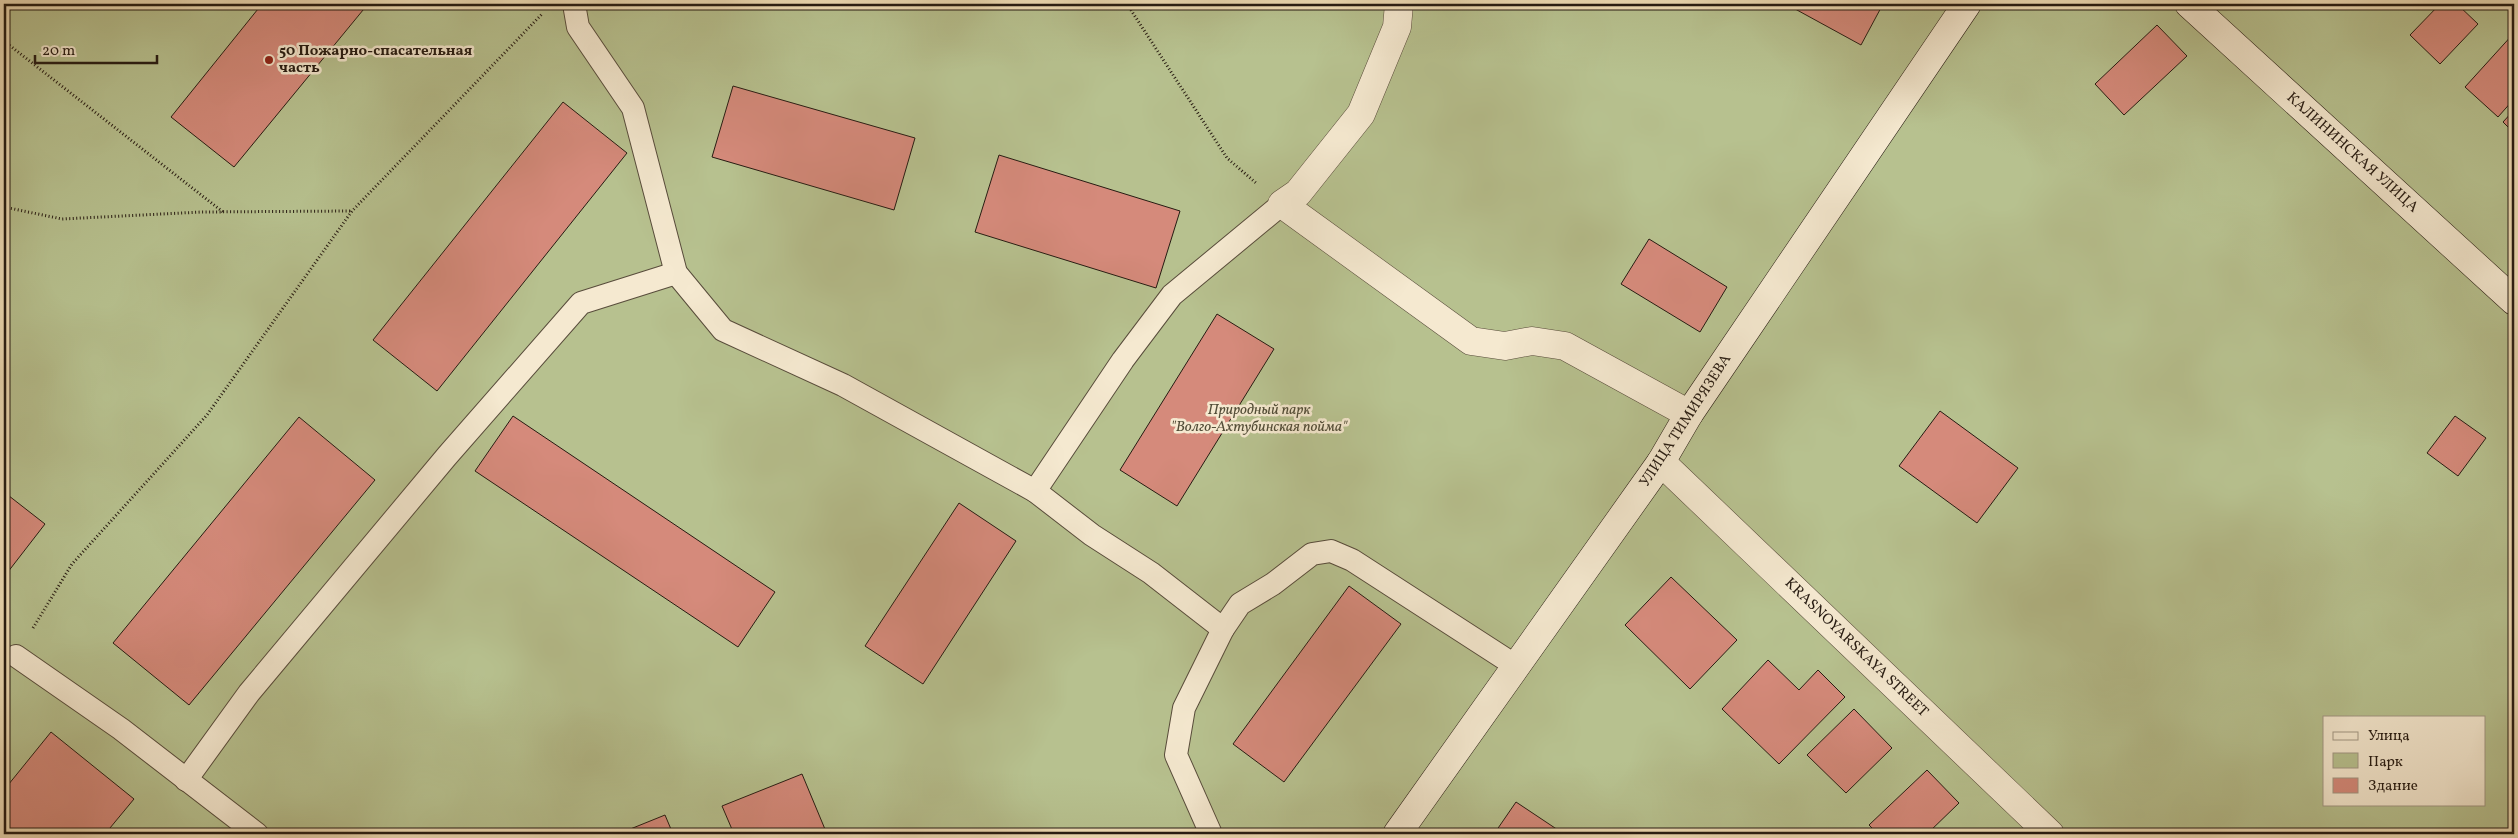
<svg xmlns="http://www.w3.org/2000/svg" width="2518" height="838" font-family="Vollkorn,serif">
  <style>
    .green { fill: #b7c18f; stroke: #6e6e50; fill-rule: evenodd }
    .building { fill: #d58a7b; stroke: #261b12 }
    .lines { fill: none; stroke-linecap: round; stroke-linejoin: round }
    .lane-casing { stroke: #584c3b; stroke-width: 24 }
    .street-casing { stroke: #584c3b; stroke-width: 29 }
    .secondary-casing { stroke: #261b12; stroke-width: 29 }
    .path { stroke: #261b12; stroke-width: 3; stroke-dasharray: 1 2.5; stroke-linecap: butt }
    .lane { stroke: #f5e9d0; stroke-width: 22 }
    .street { stroke: #f5e9d0; stroke-width: 28 }
    .secondary { stroke: #f5e9d0; stroke-width: 28 }
    .poi-dot { fill: #8f2418; stroke: #f5e9d0; stroke-width: 2 }
    .labels { text-anchor: middle; dominant-baseline: central; stroke-width: 5; stroke-linejoin: round; paint-order: stroke }
    .poi-label { font-size: 15px; font-weight: bold; fill: #261b12; stroke: #f5e9d0; text-anchor: start }
    .street-label { font-size: 15px; fill: #261b12; stroke: #f5e9d0 }
    .park-label { font-size: 15px; font-style: italic; fill: #524d38; stroke: #f5e9d0 }
  </style>
  <rect width="100%" height="100%" fill="#efddb6"/>
  <filter id="stains"><feTurbulence type="fractalNoise" baseFrequency=".004" numOctaves="4"/><feColorMatrix values="0 0 0 0 .2 0 0 0 0 .09 0 0 0 0 .02 0 0 0 .5 -.17"/></filter>
  <radialGradient id="worn" r=".72"><stop offset=".6" stop-color="#630" stop-opacity="0"/><stop offset="1" stop-color="#630" stop-opacity=".3"/></radialGradient>
  <!-- green -->
  <path class="green" d="M4 4H2514V834H4ZM2324 717H2484V804H2324Z"/>
  <!-- building -->
  <g class="building">
    <path d="M262 4H368L234 167 171 117Z"/>
    <path d="M1786 4H1883L1861 45Z"/>
    <path d="M2440 4H2457L2478 24 2440 64 2410 35Z"/>
    <path d="M2157 25 2187 56 2124 115 2095 84Z"/>
    <path d="M2514 33V99L2498 117 2465 87Z"/>
    <path d="M733 86 915 138 894 210 712 157Z"/>
    <path d="M563 102 627 153 437 391 373 340Z"/>
    <path d="M2514 110V133L2503 122Z"/>
    <path d="M999 155 1180 211 1156 288 975 232Z"/>
    <path d="M1649 239 1727 287 1700 332 1621 284Z"/>
    <path d="M1217 314 1274 349 1177 506 1120 470Z"/>
    <path d="M1940 411 2018 468 1977 523 1899 466Z"/>
    <path d="M513 416 775 592 738 647 475 471Z"/>
    <path d="M2455 416 2486 438 2458 476 2427 453Z"/>
    <path d="M299 417 375 480 189 705 113 643Z"/>
    <path d="M4 492 45 524 4 577Z"/>
    <path d="M959 503 1016 541 923 684 865 646Z"/>
    <path d="M1671 577 1737 640 1690 689 1625 625Z"/>
    <path d="M1349 586 1401 624 1284 782 1233 744Z"/>
    <path d="M1768 660 1799 690 1818 670 1845 697 1779 764 1722 709Z"/>
    <path d="M1854 709 1892 748 1846 793 1807 755Z"/>
    <path d="M51 732 134 799 105 834H4V790Z"/>
    <path d="M1927 770 1959 803 1927 834H1878L1869 825Z"/>
    <path d="M802 774 827 834H734L722 806Z"/>
    <path d="M1516 802 1564 834H1494Z"/>
    <path d="M665 815 673 834H618Z"/>
  </g>
  <g class="lines">
    <defs>
      <g id="lane">
        <path d="M574 4 578 27 633 108 676 273 723 330 843 385 1035 491 1092 535 1151 573 1223 629 1240 604 1273 584 1312 554 1331 551 1352 560 1516 666"/>
        <path d="M1035 491 1123 360 1172 295 1282 204"/>
        <path d="M16 656 121 729 257 834"/>
        <path d="M186 780 249 693 447 456 581 303 676 273"/>
        <path d="M1211 834 1176 755 1184 708 1223 629"/>
      </g>
      <g id="street">
        <path d="M1399 4 1397 27 1361 114 1298 193 1282 204 1471 341 1505 346 1532 341 1565 346 1689 414"/>
        <path d="M1661 462 2050 834"/>
      </g>
      <g id="secondary">
        <path d="M2189 4 2514 301"/>
        <path d="M1397 834 1661 462 1689 414 1967 4"/>
      </g>
    </defs>
    <!-- lane casing -->
    <use href="#lane" class="lane-casing"/>
    <!-- street casing -->
    <use href="#street" class="street-casing"/>
    <!-- secondary casing -->
    <use href="#secondary" class="secondary-casing"/>
    <!-- path -->
    <g class="path">
      <path d="M1127 4 1227 158 1256 183"/>
      <path d="M4 41 223 212"/>
      <path d="M4 207 62 219 202 212 351 211"/>
      <path d="M33 628 72 564 207 415 352 211 543 13"/>
    </g>
    <!-- lane -->
    <use href="#lane" class="lane"/>
    <!-- street -->
    <use href="#street" class="street"/>
    <!-- secondary -->
    <use href="#secondary" class="secondary"/>
  </g>
  <!-- markers -->
  <circle class="poi-dot" cx="269" cy="60" r="5"/>
  <g class="labels">
    <!-- poi labels -->
    <g class="poi-label">
      <text x="279" y="51">50 Пожарно-спасательная<tspan x="279" dy="17">часть</tspan></text>
    </g>
    <!-- street labels -->
    <g class="street-label">
      <text transform="translate(2352 153) rotate(42)">КАЛИНИНСКАЯ УЛИЦА</text>
      <text transform="translate(1686 421) rotate(-57)">УЛИЦА ТИМИРЯЗЕВА</text>
      <text transform="translate(1856 648) rotate(44)">KRASNOYARSKAYA STREET</text>
    </g>
    <!-- park labels -->
    <g class="park-label">
      <text x="1259" y="410">Природный парк<tspan x="1259" dy="17">"Волго-Ахтубинская пойма"</tspan></text>
    </g>
  </g>
  <!-- margin -->
  <rect width="2518" height="838" fill="none" stroke="#efddb6" stroke-width="20"/>
  <rect x="5" y="5" width="2508" height="828" fill="none" stroke="#261b12" stroke-width="2.5"/>
  <rect x="10" y="10" width="2498" height="818" fill="none" stroke="#261b12"/>
  <!-- legend -->
  <rect x="2323" y="716" width="162" height="90" fill="#f5e9d0" stroke="#a29784"/>
  <rect x="2333" y="732" width="25" height="8" fill="#f5e9d0" stroke="#a29784"/>
  <text x="2368" y="740" font-size="15" fill="#261b12">Улица</text>
  <rect x="2333" y="753" width="25" height="15" fill="#b7c18f" stroke="#a29784"/>
  <text x="2368" y="766" font-size="15" fill="#261b12">Парк</text>
  <rect x="2333" y="778" width="25" height="15" fill="#d58a7b" stroke="#a29784"/>
  <text x="2368" y="790" font-size="15" fill="#261b12">Здание</text>
  <!-- scale -->
  <path d="M35 55v8h122v-8" fill="none" stroke="#261b12" stroke-width="2.5"/>
  <text x="42" y="55" font-size="15" fill="#261b12" stroke="#f5e9d0" stroke-width="4" paint-order="stroke">20 m</text>
  <rect width="100%" height="100%" filter="url(#stains)"/>
  <rect width="100%" height="100%" fill="url(#worn)"/>
</svg>
